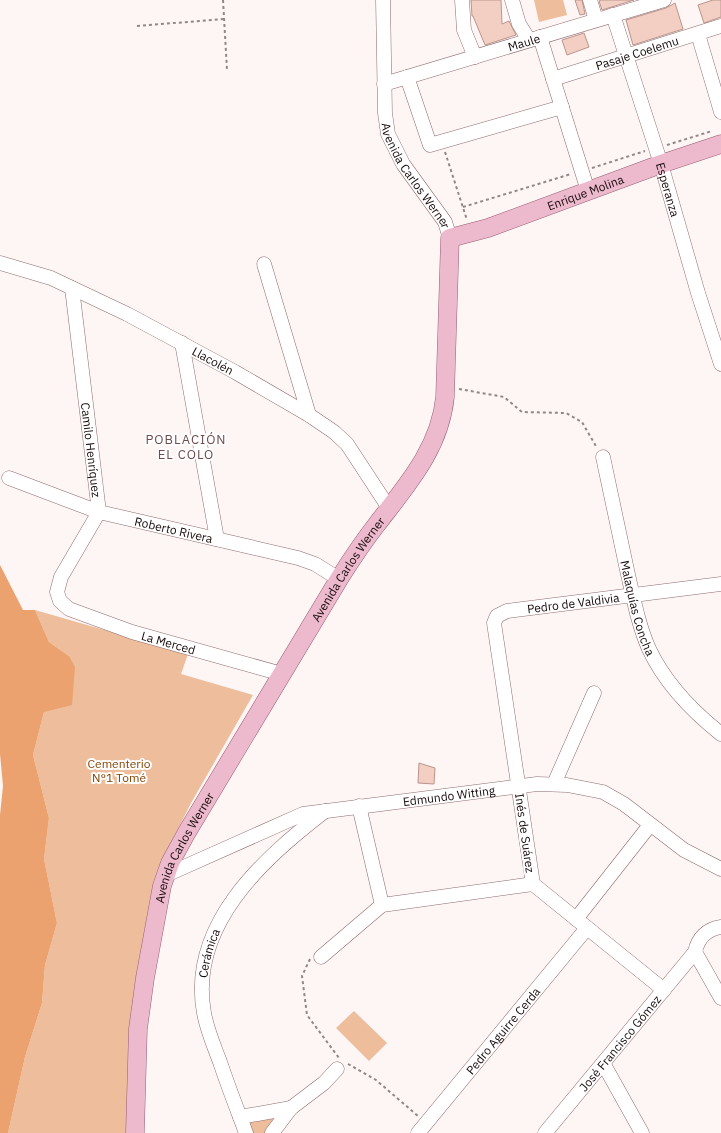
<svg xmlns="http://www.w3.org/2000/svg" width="721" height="1133" font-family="'IBM Plex Sans',sans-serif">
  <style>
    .green { fill: #edbd9c }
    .forest { fill: #eba26e }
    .building { fill: #f3cec3; stroke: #b9958c }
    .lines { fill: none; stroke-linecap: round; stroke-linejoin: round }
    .minor-casing { stroke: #8f6c6e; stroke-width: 15 }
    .major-casing { stroke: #995d73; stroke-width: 19 }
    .path { stroke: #928787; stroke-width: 2; stroke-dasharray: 3 3; stroke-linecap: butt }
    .minor { stroke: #fff; stroke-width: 14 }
    .major { stroke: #ecb9cd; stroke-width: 18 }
    .labels { text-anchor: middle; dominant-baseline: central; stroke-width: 4; stroke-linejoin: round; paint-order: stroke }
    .street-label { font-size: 12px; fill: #170a0b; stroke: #fff }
    .park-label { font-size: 12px; fill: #844200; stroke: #fff }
    .neighbourhood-label { font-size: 13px; letter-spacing: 1px; fill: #6f4d4f; stroke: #fff }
  </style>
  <rect width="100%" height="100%" fill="#fef5f5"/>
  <!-- green -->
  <g class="green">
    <path d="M534 0H563L567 15 539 22Z"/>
    <path d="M35 610 188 654 181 674 253 695 191 803 162 861 156 883 132 1007 127 1133H8L25 1057 42 1003 45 965 57 923 44 859 49 818 33 755 44 712 69 656 49 642Z"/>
    <path d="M354 1011 387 1043 369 1061 336 1028Z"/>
    <path d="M281 1113 269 1133H251L245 1120Z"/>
  </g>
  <!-- forest -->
  <path class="forest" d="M0 565 23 610H35L49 642 69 656 75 667 72 705 44 712 33 755 49 818 44 859 57 923 45 965 42 1003 25 1057 8 1133H0V815L3 786 0 754Z"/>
  <!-- building -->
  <g class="building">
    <path d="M471 0H501L502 24 509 21 516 35 485 45 473 16H472Z"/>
    <path d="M575 0H582L585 14 580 15Z"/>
    <path d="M634 0 602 10 599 1 601 0Z"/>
    <path d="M713 0H721V17L704 23 698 5Z"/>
    <path d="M675 3 683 29 633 45 626 20 666 8Z"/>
    <path d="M584 33 589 47 567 55 562 40Z"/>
    <path d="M419 763 435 768 434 784 418 783Z"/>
  </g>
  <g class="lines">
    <defs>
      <g id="minor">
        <path id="s1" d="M383 0 385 113 388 134 403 164 445 222 450 238"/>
        <path d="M462 0 464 30 475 57"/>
        <path d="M512 0 519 24 529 40"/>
        <path d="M590 0 596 20"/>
        <path id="s2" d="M613 15 661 164 698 293 721 364"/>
        <path d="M698 34 721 112"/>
        <path d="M540 37 588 191"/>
        <path d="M407 77 430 145 562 107"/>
        <path id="s3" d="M553 79 721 26"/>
        <path id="s4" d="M384 84 664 0"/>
        <path id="s5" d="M0 263 51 278 127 314 235 372 309 415 334 432 347 444 389 508"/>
        <path d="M264 264 309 415"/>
        <path id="s6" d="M72 288 99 512 61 577 57 592 60 601 69 609 132 632 282 674"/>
        <path d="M182 343 217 539"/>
        <path id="s7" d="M603 457C611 495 619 532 627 570 633 596 638 624 649 649 665 683 692 711 721 734"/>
        <path id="s8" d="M9 478 99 512 298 558 315 564 339 579"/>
        <path d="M554 784 594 693"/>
        <path d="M359 806 382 905"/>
        <path id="s9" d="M166 875 303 814 537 784 567 785 603 792 624 804 684 850 721 869"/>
        <path d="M576 919 650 825"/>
        <path d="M695 952 721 998"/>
        <path d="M321 957 382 905 533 884"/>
        <path id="s10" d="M664 990 533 884 494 623 497 616 507 611 721 584"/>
        <path d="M603 1063 642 1133"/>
        <path d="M240 1117 291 1108"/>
        <path id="s11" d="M246 1133C237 1109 228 1086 220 1062 214 1046 207 1030 204 1013 188 925 263 859 325 811"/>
        <path d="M272 1133 291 1108 324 1083 337 1069"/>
        <path id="s12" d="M418 1133 587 928"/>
        <path id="s13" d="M545 1133 695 952C698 938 707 929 721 927"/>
      </g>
      <g id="major">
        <path id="s14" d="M135 1133 138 1029 145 978 162 886 170 863 187 832 339 579C351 560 363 542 377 524 407 485 440 448 445 397L450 238 488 228 661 164 721 144"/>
      </g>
    </defs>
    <!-- minor casing -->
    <use href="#minor" class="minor-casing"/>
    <!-- major casing -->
    <use href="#major" class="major-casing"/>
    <!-- path -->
    <g class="path">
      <path d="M223 0 227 70"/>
      <path d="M137 26 224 19"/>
      <path d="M667 145 712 131"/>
      <path d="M445 152 467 220"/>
      <path d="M592 168 645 151"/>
      <path d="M463 207 571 174"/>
      <path d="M459 389 504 397 522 412 566 413 582 422 597 448"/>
      <path d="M310 959 302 976 307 1015 339 1058"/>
      <path d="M348 1064 376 1080 418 1116"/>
    </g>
    <!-- minor -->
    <use href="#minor" class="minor"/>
    <!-- major -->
    <use href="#major" class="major"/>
  </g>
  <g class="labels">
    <!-- street labels -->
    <g class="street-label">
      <text stroke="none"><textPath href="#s4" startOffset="146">Maule</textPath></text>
      <text stroke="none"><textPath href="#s3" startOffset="88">Pasaje Coelemu</textPath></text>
      <text stroke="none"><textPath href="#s1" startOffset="184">Avenida Carlos Werner</textPath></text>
      <text stroke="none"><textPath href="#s2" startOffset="183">Esperanza</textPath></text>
      <text stroke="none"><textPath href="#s14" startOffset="1119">Enrique Molina</textPath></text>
      <text stroke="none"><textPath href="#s5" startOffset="235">Llacolén</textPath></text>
      <text stroke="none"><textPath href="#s6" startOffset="163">Camilo Henríquez</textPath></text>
      <text stroke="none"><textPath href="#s8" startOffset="173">Roberto Rivera</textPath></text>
      <text stroke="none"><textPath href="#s14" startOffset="617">Avenida Carlos Werner</textPath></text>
      <text stroke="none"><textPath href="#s10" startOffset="518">Pedro de Valdivia</textPath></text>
      <text stroke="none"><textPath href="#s7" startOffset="155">Malaquías Concha</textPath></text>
      <text stroke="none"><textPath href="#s6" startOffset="443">La Merced</textPath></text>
      <text stroke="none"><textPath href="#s9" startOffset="297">Edmundo Witting</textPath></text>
      <text transform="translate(525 833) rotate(82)">Inés de Suárez</text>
      <text stroke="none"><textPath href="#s14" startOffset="293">Avenida Carlos Werner</textPath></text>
      <text stroke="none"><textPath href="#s11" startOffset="188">Cerámica</textPath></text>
      <text stroke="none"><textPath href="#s12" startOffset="133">Pedro Aguirre Cerda</textPath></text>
      <text stroke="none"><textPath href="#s13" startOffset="117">José Francisco Gómez</textPath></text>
    </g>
    <!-- park labels -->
    <g class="park-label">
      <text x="119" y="763">Cementerio<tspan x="119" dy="14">N°1 Tomé</tspan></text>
    </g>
    <!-- neighbourhood labels -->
    <g class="neighbourhood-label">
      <text x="186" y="439">POBLACIÓN<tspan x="186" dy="15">EL COLO</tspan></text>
    </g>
  </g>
</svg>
